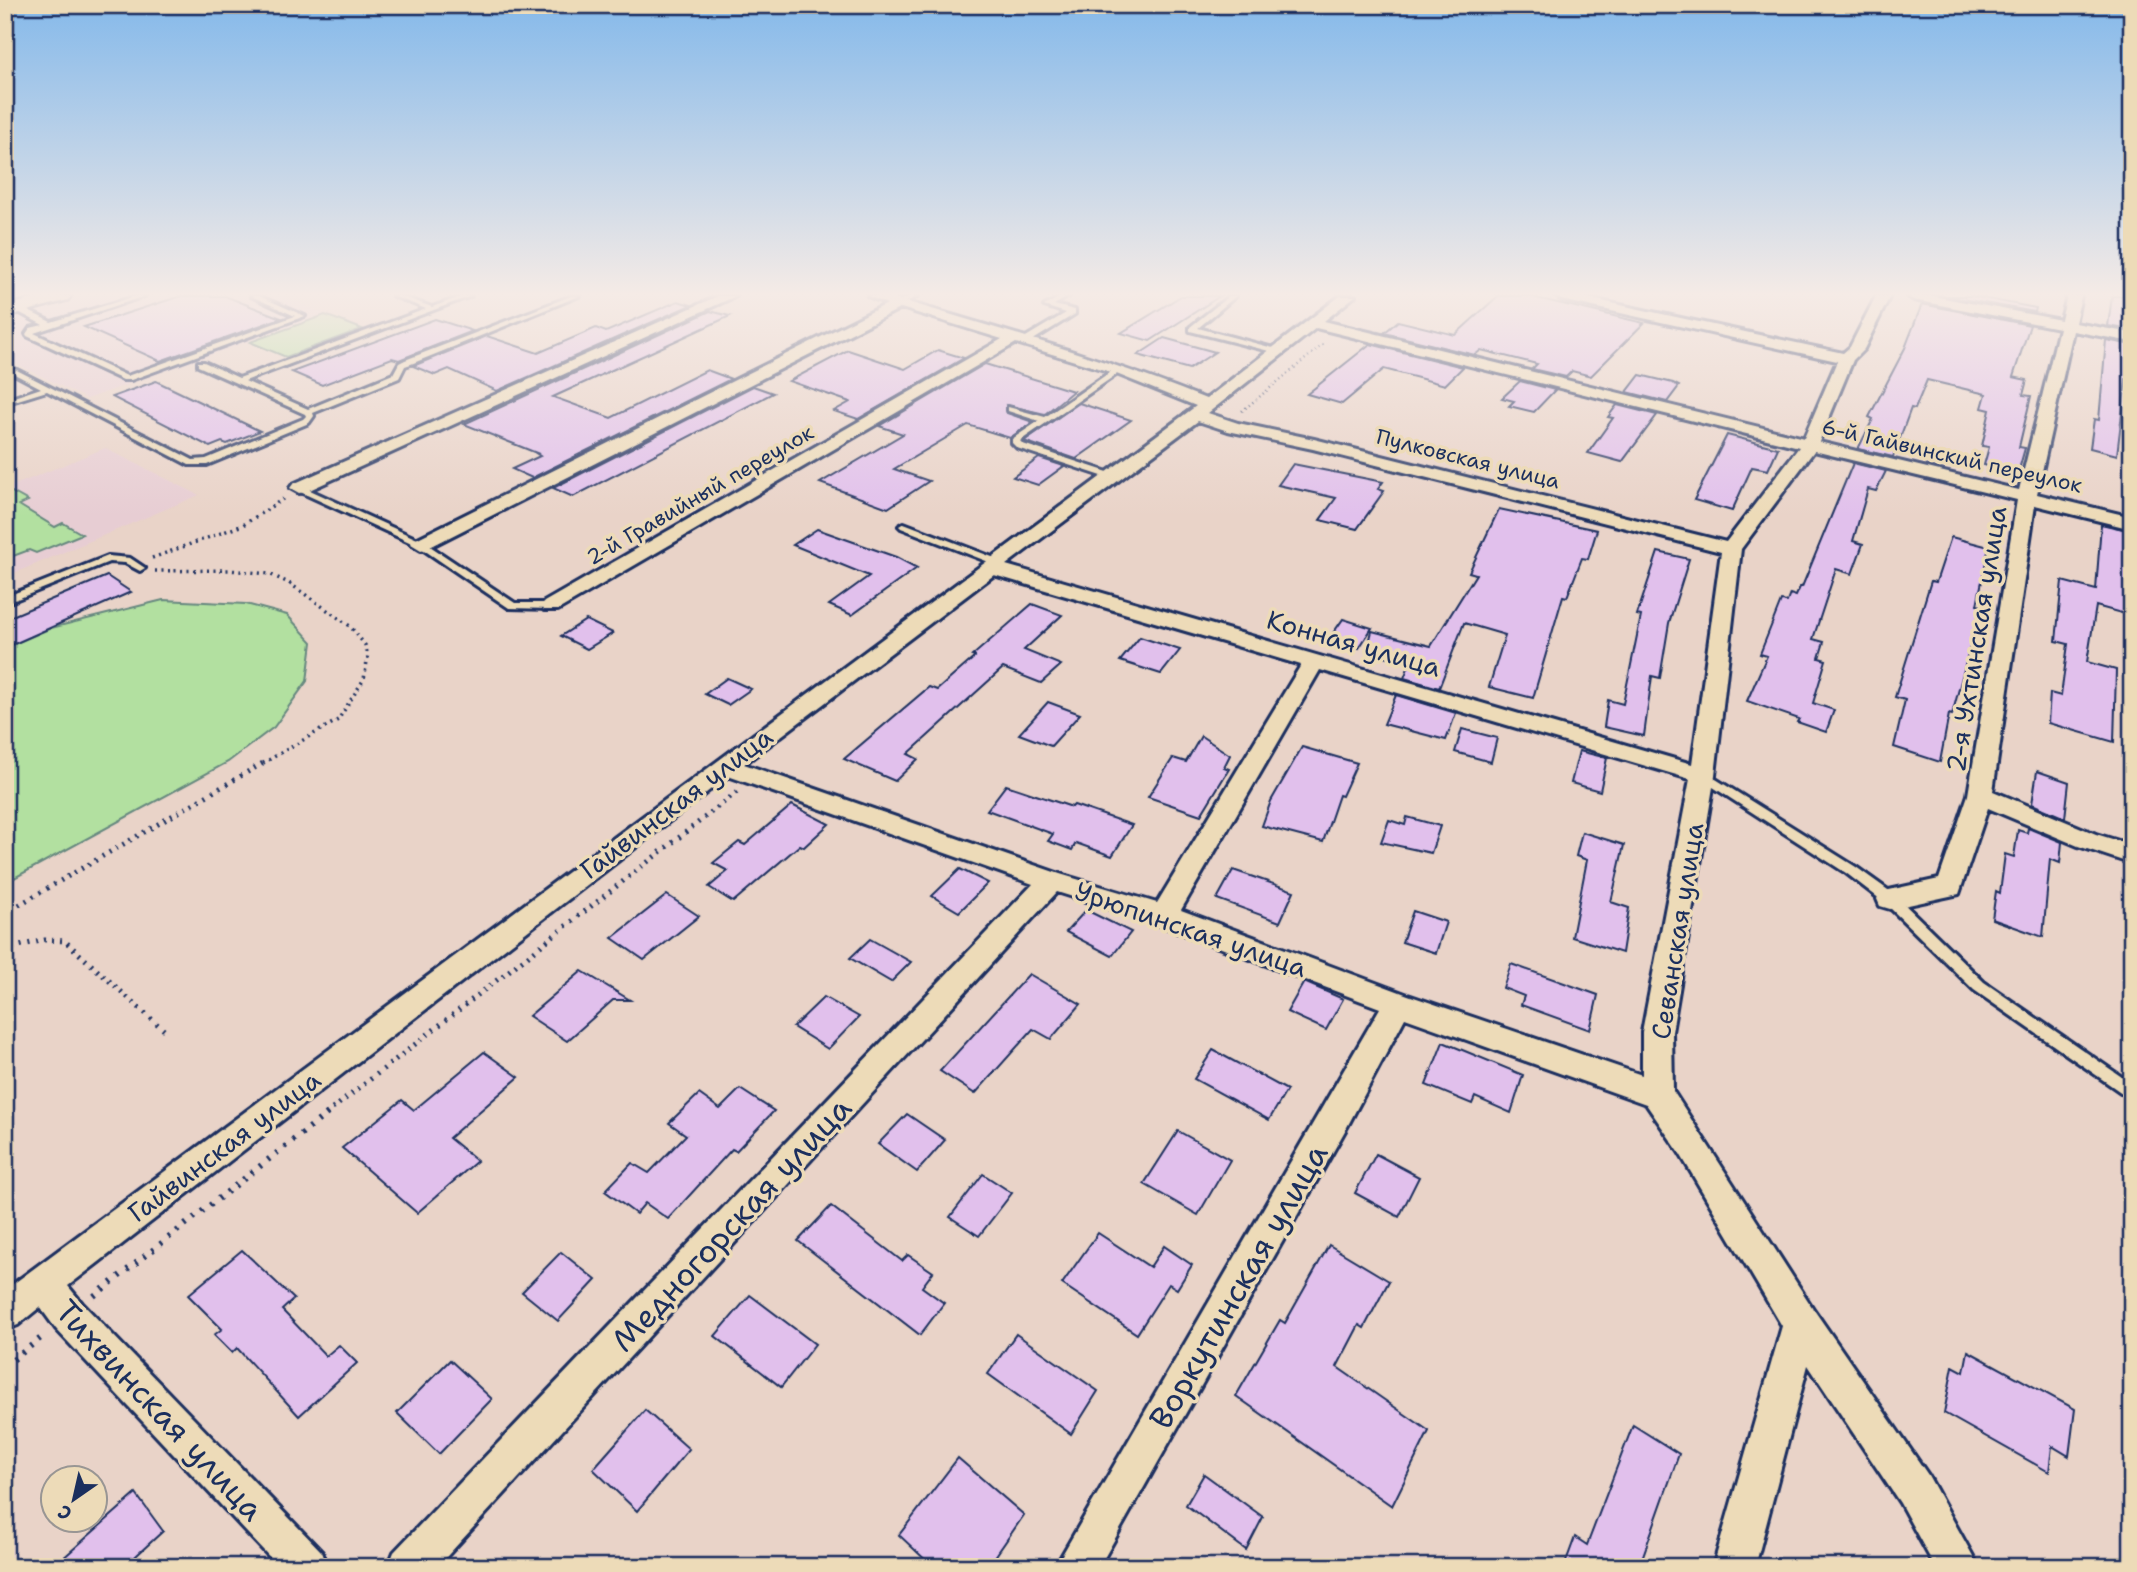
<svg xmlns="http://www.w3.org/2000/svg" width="2137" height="1572" font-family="'Shantell Sans',sans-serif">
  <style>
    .built { fill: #e7cdd3 }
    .green { fill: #b2e0a0; stroke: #66887f; stroke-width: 2 }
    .building { fill: #e1c0ec; stroke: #1b2f5e; stroke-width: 2 }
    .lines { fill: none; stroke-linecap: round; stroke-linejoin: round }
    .service-casing { stroke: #1b2f5e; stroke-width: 6 }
    .minor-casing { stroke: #1b2f5e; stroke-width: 6 }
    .tertiary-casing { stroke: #1b2f5e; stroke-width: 5 }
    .path-far3 { stroke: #1b2f5e; stroke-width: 2.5; stroke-dasharray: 1 3.5; stroke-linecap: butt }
    .path-far2 { stroke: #1b2f5e; stroke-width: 3.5; stroke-dasharray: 2 4.5; stroke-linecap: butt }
    .path-far1 { stroke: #1b2f5e; stroke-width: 5; stroke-dasharray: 2 6; stroke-linecap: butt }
    .path { stroke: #1b2f5e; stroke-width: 6; stroke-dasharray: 2.5 8; stroke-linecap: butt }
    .service { fill: #eddbb8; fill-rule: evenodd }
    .minor { fill: #eddbb8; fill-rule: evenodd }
    .tertiary { fill: #eddbb8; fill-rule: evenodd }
    .labels { text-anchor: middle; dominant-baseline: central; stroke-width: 7; stroke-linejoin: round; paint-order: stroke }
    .far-street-label { font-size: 21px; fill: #1b2f5e; stroke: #eddbb8 }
    .street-label { font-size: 26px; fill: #1b2f5e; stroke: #eddbb8 }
    .near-street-label { font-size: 32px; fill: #1b2f5e; stroke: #eddbb8 }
  </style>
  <rect width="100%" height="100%" fill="#e9d3c8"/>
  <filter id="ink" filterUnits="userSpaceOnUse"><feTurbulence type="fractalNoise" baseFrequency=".0143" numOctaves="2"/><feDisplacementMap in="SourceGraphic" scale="14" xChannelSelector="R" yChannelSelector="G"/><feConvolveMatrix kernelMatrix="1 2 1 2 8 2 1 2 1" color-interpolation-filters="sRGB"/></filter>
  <g filter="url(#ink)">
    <!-- built -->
    <g class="built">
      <path d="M84 296H283L325 314 87 399 5 358V320Z"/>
      <path d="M105 448 199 495 5 577V489Z"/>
    </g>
    <!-- green -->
    <g class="green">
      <path d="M325 315 362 329 286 357 250 342Z"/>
      <path d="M12 492 28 501 19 505 55 527 63 523 82 534 36 553 29 550 5 559V494Z"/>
      <path d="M163 600 246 604 287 615 312 642 307 681 274 727 228 762 5 883V648L51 628Z"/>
    </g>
    <!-- building -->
    <g class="building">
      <path d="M181 296H225L281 318 160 361 84 327Z"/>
      <path d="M1181 296H1220L1150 341 1121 333Z"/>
      <path d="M1498 296H1528L1644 323 1591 376 1572 371 1566 377 1532 369 1537 364 1481 350 1475 355 1384 333 1398 321 1455 335Z"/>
      <path d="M1945 296H1972L2036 308 2035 312Z"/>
      <path d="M2112 296H2132V330L2108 326Z"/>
      <path d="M678 301 691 305 497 391 449 369 435 375 413 366 487 336 538 353 596 328 606 332Z"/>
      <path d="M1922 304 2030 325 2013 377 2027 380 2023 395 2031 396 2019 447 2025 448 2018 473 1984 465 1989 447 1982 446 1990 410 1982 408 1986 394 1927 380 1915 409 1911 408 1893 457 1858 449 1873 419 1869 417 1905 348Z"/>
      <path d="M710 311 730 316 553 397 611 418 707 370 731 379 532 478 512 469 540 456 537 454H539L464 424Z"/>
      <path d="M435 319 473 331 399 360 392 358 322 385 292 372Z"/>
      <path d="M1164 338 1215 352 1189 369 1138 355Z"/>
      <path d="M2106 340 2132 345V381L2126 379 2117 455 2090 448 2094 419 2099 420Z"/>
      <path d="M1370 344 1463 367 1445 385 1384 369 1342 404 1307 394Z"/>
      <path d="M848 350 905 369 938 350 964 358 858 419 834 411 850 402 789 381Z"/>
      <path d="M985 364 1073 391 1045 414 1006 405 1007 413 1033 422 1010 438 968 425 894 469 929 481 888 508 820 483 903 434 879 426Z"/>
      <path d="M1640 375 1673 383 1679 386 1667 402 1627 392Z"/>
      <path d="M156 381 204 404 260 431 227 444 222 442 210 447 112 397Z"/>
      <path d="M1520 381 1555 390 1534 412 1509 406 1514 401 1502 398Z"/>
      <path d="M753 386 773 393 573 497 553 488Z"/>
      <path d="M1079 403 1131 420 1076 459 1024 441Z"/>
      <path d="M1617 405 1657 415 1622 462 1588 453 1613 418 1608 417Z"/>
      <path d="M1727 435 1778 448 1768 470 1752 467 1732 511 1694 500Z"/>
      <path d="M1039 458 1064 466 1038 485 1013 477Z"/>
      <path d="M1853 463 1886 471 1876 491 1868 489 1853 541 1863 544 1852 574 1836 569 1813 639 1824 642 1819 658 1826 660 1813 703 1834 710 1826 732 1797 722 1799 719 1747 701 1767 656 1760 654 1781 601 1787 602 1790 594 1796 596 1800 587H1802Z"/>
      <path d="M1293 464 1383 482 1378 489 1384 491 1357 529 1320 520 1336 498 1278 485Z"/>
      <path d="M1499 509 1597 530 1588 559 1582 558 1567 597 1563 596 1533 698 1489 687 1505 635 1464 623 1439 688 1404 678 1410 663 1367 651 1372 631 1431 646 1476 574 1469 572Z"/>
      <path d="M2101 524 2132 531V616L2096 606 2087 662 2116 670 2114 742 2048 723 2050 693 2061 696 2068 644 2056 641 2062 581 2096 590Z"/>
      <path d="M817 529 896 557 917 568 852 615 829 605 869 576 793 545Z"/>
      <path d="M1951 537 1989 547 1977 605 1981 606 1952 715 1949 714 1940 762 1894 747 1905 700 1895 697 1931 581 1936 582Z"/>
      <path d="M1658 552 1689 559 1669 623 1660 678 1652 676 1644 736 1604 727 1608 700 1623 704 1641 616 1637 615Z"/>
      <path d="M107 576 131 592 5 648V619Z"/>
      <path d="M1032 604 1062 615 1024 650 1061 665 1041 683 1003 668 908 754 918 759 895 781 844 759 929 687 937 690 975 657 972 656Z"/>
      <path d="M1343 619 1372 628 1359 648 1329 639Z"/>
      <path d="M586 620 613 633 587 649 561 636Z"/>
      <path d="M1140 637 1180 650 1161 674 1120 661Z"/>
      <path d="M727 678 751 689 728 705 705 694Z"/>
      <path d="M1396 695 1456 713 1446 740 1384 724Z"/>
      <path d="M1048 702 1080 714 1051 746 1019 734Z"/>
      <path d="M1462 729 1497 738 1491 762 1455 752Z"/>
      <path d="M1201 736 1230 755 1224 767 1229 769 1201 815 1148 797 1173 758 1186 762Z"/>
      <path d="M1302 747 1357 763 1342 796 1339 795 1323 842 1262 826 1271 801Z"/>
      <path d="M1579 751 1607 758 1600 791 1571 783Z"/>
      <path d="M2037 771 2069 782 2065 818 2032 804Z"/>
      <path d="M1006 785 1072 807 1074 805 1132 825 1112 856 1076 843 1072 850 1048 841 1053 834 987 810Z"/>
      <path d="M792 805 829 824 804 847 800 845 733 902 709 887 728 871 713 863 739 842 745 845Z"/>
      <path d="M1407 817 1440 826 1431 853 1381 842 1389 820 1405 825Z"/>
      <path d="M2028 828 2062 842 2060 863 2050 859 2043 937 1992 919 1996 891 2000 893 2005 854 2014 857 2018 830 2027 833Z"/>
      <path d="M1582 832 1624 845 1611 902 1629 908 1622 953 1572 937 1587 860 1576 856Z"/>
      <path d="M960 869 988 883 959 912 932 896Z"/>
      <path d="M1233 870 1294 891 1280 922 1217 899Z"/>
      <path d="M667 895 699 916 644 960 612 938Z"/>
      <path d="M1086 910 1131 932 1112 956 1066 932Z"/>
      <path d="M1413 911 1446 922 1436 953 1402 942Z"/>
      <path d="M870 939 911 962 891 982 850 958Z"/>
      <path d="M1511 964 1598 995 1590 1030 1521 1005 1524 996 1503 988Z"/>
      <path d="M582 971 630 1000H613L567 1041 529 1016Z"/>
      <path d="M1029 974 1081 1004 1051 1039 1033 1029 975 1094 940 1071Z"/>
      <path d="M1304 982 1343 999 1326 1030 1287 1012Z"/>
      <path d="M824 997 859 1017 828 1049 793 1027Z"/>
      <path d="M1443 1042 1523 1075 1511 1113 1475 1097 1472 1104 1426 1085Z"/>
      <path d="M1213 1050 1287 1090 1269 1120 1194 1079Z"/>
      <path d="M484 1052 519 1077 449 1138 477 1161 417 1213 342 1148 402 1100 414 1110Z"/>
      <path d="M740 1089 774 1111 736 1151 732 1149 668 1219 645 1203 636 1214 605 1191 632 1163 649 1173 686 1135 669 1123 699 1094 720 1109Z"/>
      <path d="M907 1114 945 1140 917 1172 878 1144Z"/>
      <path d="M1178 1131 1230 1160 1198 1215 1144 1184Z"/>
      <path d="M1376 1154 1419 1177 1399 1217 1355 1193Z"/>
      <path d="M983 1174 1012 1193 979 1236 950 1217Z"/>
      <path d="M831 1206 902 1261 908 1255 933 1272 922 1287 944 1303 920 1335 798 1241Z"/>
      <path d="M1098 1233 1150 1267 1164 1246 1192 1265 1177 1289 1169 1284 1137 1334 1062 1284Z"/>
      <path d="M1329 1245 1389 1281 1364 1328 1359 1325 1337 1367 1429 1431 1392 1506 1236 1396 1280 1320 1285 1323Z"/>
      <path d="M242 1250 294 1299 282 1310 326 1356 339 1345 357 1363 299 1416 237 1348 232 1353 214 1335 222 1329 188 1295Z"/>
      <path d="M561 1252 596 1280 558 1321 522 1292Z"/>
      <path d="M750 1295 815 1344 781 1387 715 1336Z"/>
      <path d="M1016 1334 1098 1391 1071 1434 988 1374Z"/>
      <path d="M1968 1351 2075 1409 2069 1456 2052 1446 2049 1472 1944 1413 1953 1366 1964 1372Z"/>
      <path d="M450 1360 492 1399 439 1454 397 1413Z"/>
      <path d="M645 1410 689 1449 637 1511 593 1469Z"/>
      <path d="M1633 1425 1679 1454 1639 1567H1564L1575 1537 1587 1545Z"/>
      <path d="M958 1458 1024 1515 988 1567H933L899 1535Z"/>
      <path d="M1204 1474 1263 1517 1246 1550 1186 1505Z"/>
      <path d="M136 1494 163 1531 124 1567H53Z"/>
    </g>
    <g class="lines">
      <defs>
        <g id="service">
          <path d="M136 296H145L34 333 127 376 295 316 251 296H259L305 316 131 380H123L27 336 26 334 30 328 43 325 11 308 18 306 51 322Z"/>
          <path d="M393 296H401L432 307 463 296H471L245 381 308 409 393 374 399 363 405 360 571 296H579L411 364 405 366 399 378 313 413 314 416 309 423 207 465H189L47 391 5 404V400L41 388 5 369V364L193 460 206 459 303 419 306 416 305 414 198 366V362H204L239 378 426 309Z"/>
          <path d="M910 296H918L902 304 896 303Z"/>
          <path d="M1062 296H1069L1054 305 1075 310V314L1030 342H1024V338L1066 313 1044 306Z"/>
          <path d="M1229 296H1236L1198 328 1277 349V353L1190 331V327Z"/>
          <path d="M1116 368 1123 370 1020 441 1023 444 1114 474V478H1108L1017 448 1012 443V439L1039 421 1008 411V407L1045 417Z"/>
          <path d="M299 485 424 542 515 603H551L556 606 551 609 509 608 418 546 296 490 294 488Z"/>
          <path d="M904 523 1000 560 1002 562 997 565 994 564 901 528 899 526Z"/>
          <path d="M108 556 130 558 145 568 140 571 125 563 109 562 5 604V597Z"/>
          <path d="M1703 771 1856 867 1895 895 1984 982 2132 1084V1100L1974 990 1885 903 1846 873 1699 778 1697 775Z"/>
        </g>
        <g id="minor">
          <path d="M718 296H736L305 492 299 493 290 488 293 484Z"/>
          <path d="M868 296H888C995 328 1101 357 1206 399L1340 296H1355L1324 321 1804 438 1837 361 1562 300 1555 296H1579L1843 353 1850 347 1876 296H1890L1864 349 1853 360 1819 442 2019 490 2059 328 1914 300 1907 296H1933L2061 320 2067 296H2081L2075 323 2132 333V342L2073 331 2037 494 2132 517V529L2035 505 1993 791 2096 834 2132 845V864L2078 846 1988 808 1959 894 1890 909 1880 906 1877 899 1880 892 1939 879 1968 795 2017 500 1814 451 1741 549 1715 775 1672 1032 1673 1091 1814 1310 1928 1475 1979 1567H1935L1900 1503 1808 1365 1755 1567H1713L1782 1326 1679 1152 1646 1104 1405 1018 1347 1127 1099 1567H1055L1380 1008 1155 923 1057 892 437 1567H388L394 1552 1033 884 728 776 68 1286 82 1303 322 1552 328 1567H279L56 1329 40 1307 18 1325 5 1330V1290L1196 406 1114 373 1016 343 558 610H544L541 606 544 602 1002 339 901 308 428 548 421 550 411 544 414 540 887 304ZM1316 328 1799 447 1726 542 1314 439 1238 423 1208 413ZM1198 421 1228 431 1313 449 1721 552 1692 764 1006 565ZM994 575 1301 665 1157 903 1060 874 744 764ZM1320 670 1690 779 1642 1032V1075L1408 995 1181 910Z"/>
        </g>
        <path id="tertiary" d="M44 296H71L68 300 5 317V306Z"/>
      </defs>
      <!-- service casing -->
      <use href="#service" class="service-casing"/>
      <!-- minor casing -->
      <use href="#minor" class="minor-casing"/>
      <!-- tertiary casing -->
      <use href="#tertiary" class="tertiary-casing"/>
      <!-- path-far3 -->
      <path class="path-far3" d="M1242 411 1325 343"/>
      <!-- path-far2 -->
      <g class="path-far2">
        <path d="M152 558 243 525 283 499"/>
        <path d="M155 571 229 570 269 574 289 583 350 626 365 645 368 656 364 679 338 720 260 765"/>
      </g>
      <!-- path-far1 -->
      <g class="path-far1">
        <path d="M5 913 263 763"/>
        <path d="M5 949 45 940 65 941 165 1031"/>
        <path d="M326 1114 737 792"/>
      </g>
      <!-- path -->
      <g class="path">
        <path d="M94 1296 328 1113"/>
        <path d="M5 1366 46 1334"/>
      </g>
      <!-- service -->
      <use href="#service" class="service"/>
      <!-- minor -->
      <use href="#minor" class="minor"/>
      <!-- tertiary -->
      <use href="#tertiary" class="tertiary"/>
    </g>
  </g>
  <!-- sky -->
  <linearGradient id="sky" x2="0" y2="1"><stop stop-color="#85b9ea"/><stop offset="0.57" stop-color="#f5ebe6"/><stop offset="1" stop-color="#f5ebe6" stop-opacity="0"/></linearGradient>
  <rect width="2137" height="516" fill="url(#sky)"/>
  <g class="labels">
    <!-- far-street labels -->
    <g class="far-street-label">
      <text transform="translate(1952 456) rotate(13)">6-й Гайвинский переулок</text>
      <text transform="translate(1468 459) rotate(14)">Пулковская улица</text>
      <text transform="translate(700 495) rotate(-30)">2-й Гравийный переулок</text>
    </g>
    <!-- street labels -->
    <g class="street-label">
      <text transform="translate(1976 639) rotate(-81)">2-я Ухтинская улица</text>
      <text transform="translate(1354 643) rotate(16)">Конная улица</text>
      <text transform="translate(676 803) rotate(-37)">Гайвинская улица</text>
      <text transform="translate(1191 929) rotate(19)">Урюпинская улица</text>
      <text transform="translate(1677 931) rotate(-81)">Севанская улица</text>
      <text transform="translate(224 1146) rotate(-37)">Гайвинская улица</text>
    </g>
    <!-- near-street labels -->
    <g class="near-street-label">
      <text transform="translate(731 1224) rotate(-47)">Медногорская улица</text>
      <text transform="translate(1238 1286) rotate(-60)">Воркутинская улица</text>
      <text transform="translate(160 1410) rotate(47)">Тихвинская улица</text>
    </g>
  </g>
  <!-- margin -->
  <rect width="2137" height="1572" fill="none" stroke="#eddbb8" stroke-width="28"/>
  <rect x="14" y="14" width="2109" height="1544" fill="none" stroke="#1b2f5e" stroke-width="2.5" filter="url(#ink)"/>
  <!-- north arrow -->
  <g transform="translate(74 1499) rotate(214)"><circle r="33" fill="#eddbb8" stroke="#999694" stroke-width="2"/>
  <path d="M0-5L12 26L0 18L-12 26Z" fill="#1b2f5e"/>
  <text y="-10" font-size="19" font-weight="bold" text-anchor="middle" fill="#1b2f5e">С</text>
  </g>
</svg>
